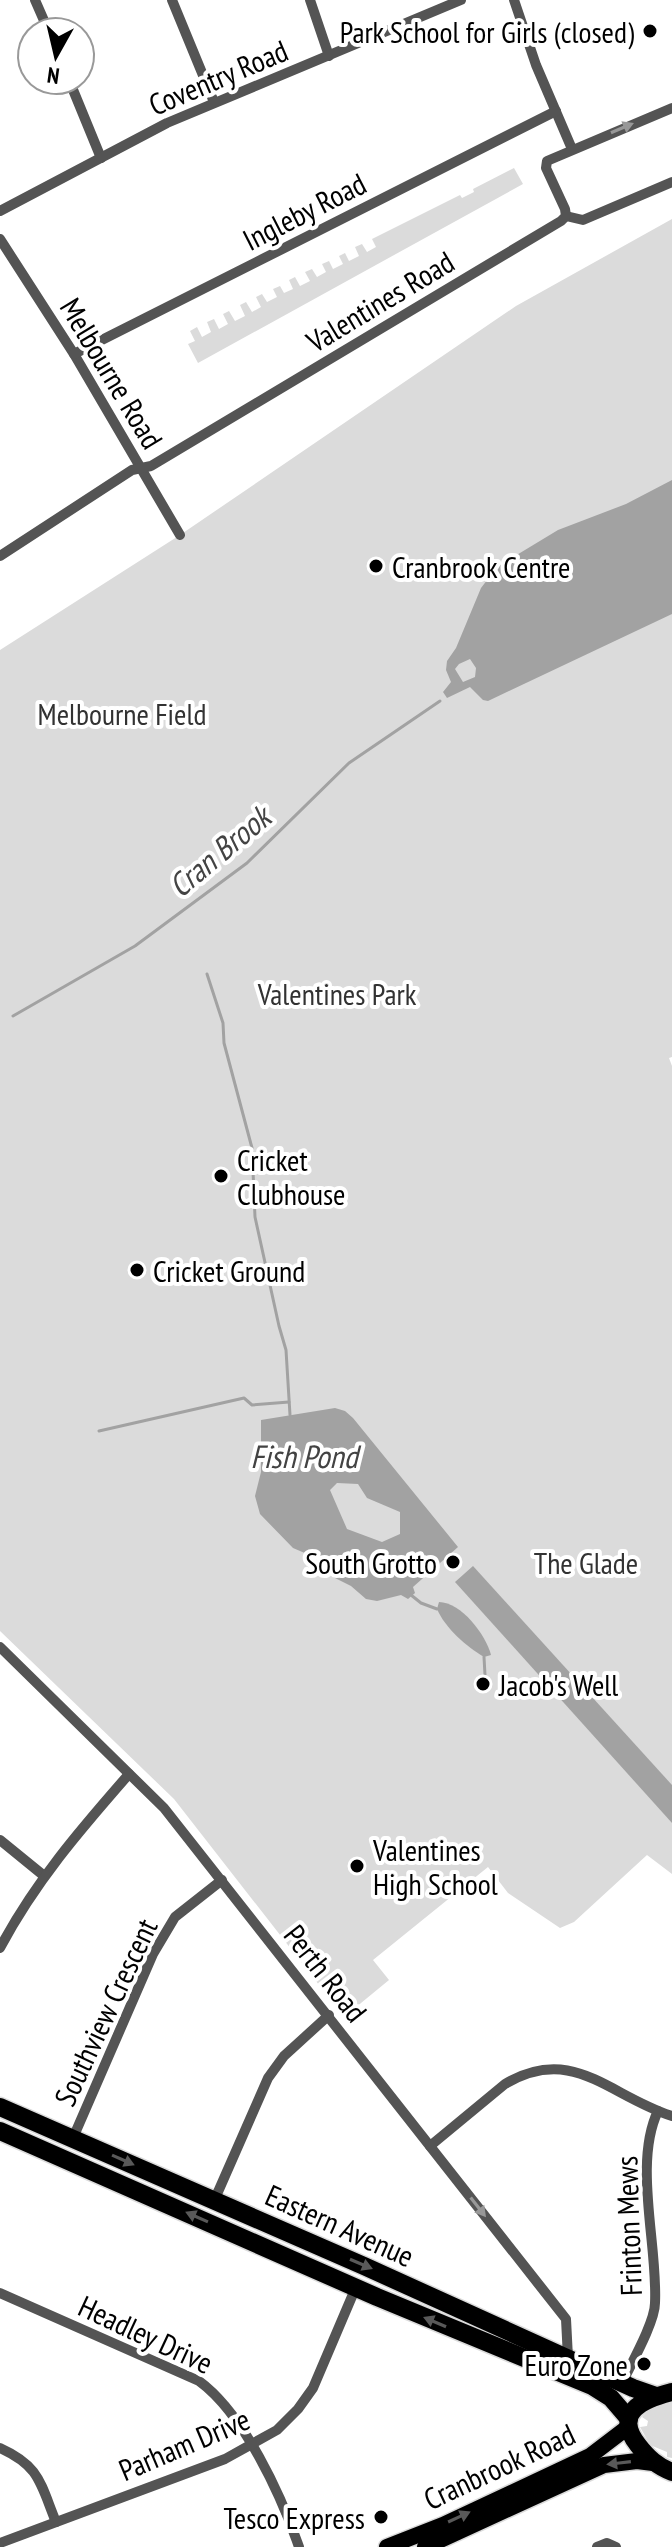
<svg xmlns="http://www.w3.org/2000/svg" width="672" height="2547" font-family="'PT Sans Narrow',sans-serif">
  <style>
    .green { fill: #dbdbdb }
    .water { fill: #a2a2a2; fill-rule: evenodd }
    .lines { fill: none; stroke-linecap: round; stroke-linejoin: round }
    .stream { stroke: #a2a2a2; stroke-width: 3 }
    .primary-casing { stroke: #dbdbdb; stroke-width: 19 }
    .highway-casing { stroke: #dbdbdb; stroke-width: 21 }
    .street { stroke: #545454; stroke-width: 10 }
    .primary { stroke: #000; stroke-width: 16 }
    .highway { stroke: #000; stroke-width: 18 }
    .oneway { fill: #989898 }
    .oneway2 { fill: #595959 }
    .poi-dot { fill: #000; stroke: #fff; stroke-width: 3 }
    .labels { text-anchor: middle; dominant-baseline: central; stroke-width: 8; stroke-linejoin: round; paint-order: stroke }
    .poi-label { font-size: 30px; fill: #000; stroke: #fff; text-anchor: start }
    .street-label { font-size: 30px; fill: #000; stroke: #fff }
    .park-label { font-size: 30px; fill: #323232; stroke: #fff }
    .water-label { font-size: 32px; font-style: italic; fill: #434343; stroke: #fff }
  </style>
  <rect width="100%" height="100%" fill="#fff"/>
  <!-- green -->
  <g class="green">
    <path d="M514 168 523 184 198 363 188 344 195 341 190 331 197 327 202 337 211 332 207 322 214 319 219 329 228 324 223 314 229 311 235 321 245 316 240 305 246 302 252 312 261 307 256 297 262 294 267 302 277 297 273 289 280 286 284 293 293 289 289 280 295 277 300 286 310 281 305 272 312 269 317 277 326 272 322 264 329 261 333 269 343 264 339 256 345 253 349 261 359 256 355 247 362 244 367 252 376 247 372 239 460 195 462 198 474 192 473 189Z"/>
    <path d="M672 219V1057L669 1058 672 1066V1874L647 1855 574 1922 560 1928 508 1893 488 1867 373 1960 389 1980 344 2017 174 1799 0 1631V650L180 535 516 306Z"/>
    <path d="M672 2402V2458L667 2457V2452L650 2445 640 2427 647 2426 648 2421 642 2417 650 2408Z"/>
  </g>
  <!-- water -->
  <g class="water">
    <path d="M672 480V614L488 701 483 700 470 687 447 698 443 692 451 682 446 670 447 661 456 648 481 588 497 567 558 530 626 504ZM470 659 476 668 475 677 463 682 455 669 459 664Z"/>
    <path d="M335 1408 345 1411 353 1418 458 1547 413 1587 415 1593 408 1599 401 1595 377 1601 366 1599 351 1586 319 1570 307 1554 293 1548 260 1514 255 1496 261 1472V1420ZM337 1483 358 1484 367 1498 400 1512V1534L382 1542 347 1529 330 1490Z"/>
    <path d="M473 1566 672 1785V1823L455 1582Z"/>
    <path d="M439 1602C461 1602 486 1635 491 1655L484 1657C467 1647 445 1628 437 1609Z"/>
  </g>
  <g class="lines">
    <!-- stream -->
    <g class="stream">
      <path d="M207 974 223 1023 224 1043 252 1148 255 1217 279 1326 286 1350 290 1415"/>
      <path d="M13 1016 135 946 247 863 349 763 440 701"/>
      <path d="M99 1431 244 1398 252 1405 289 1402"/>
      <path d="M447 1557 450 1560"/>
      <path d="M411 1595 421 1603 437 1609"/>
      <path d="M484 1657 485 1675"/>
      <path d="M483 1684V1681"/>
    </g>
    <defs>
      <g id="primary">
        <path d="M387 2547 443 2525 590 2456 628 2427"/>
        <path d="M425 2547 604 2465 637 2461 653 2463"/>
      </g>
      <g id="highway">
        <path d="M0 2107 364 2266 633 2388 656 2396"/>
        <path d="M0 2131 377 2297 592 2386 611 2398 629 2419"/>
        <path d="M672 2392C644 2399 612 2412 638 2445 648 2458 657 2466 672 2472"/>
      </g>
    </defs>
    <!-- primary casing -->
    <use href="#primary" class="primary-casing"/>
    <!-- highway casing -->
    <use href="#highway" class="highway-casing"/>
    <!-- street -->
    <g class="street">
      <path d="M35 0 49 32"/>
      <path d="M172 0 214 102"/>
      <path d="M310 0 329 56"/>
      <path d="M514 0 536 65 572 149"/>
      <path d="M69 80 101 158"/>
      <path d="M0 211 167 123 461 0"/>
      <path d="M566 216 583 220 672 182"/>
      <path d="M0 239 74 354 180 535"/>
      <path d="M74 354 556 111"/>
      <path d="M0 556 132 470 151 466 561 221 566 216 565 209 546 168 547 161 672 108"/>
      <path d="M0 1647 164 1808 566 2319 568 2358"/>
      <path d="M0 1840 43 1875"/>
      <path d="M0 1948C35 1882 80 1830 129 1774"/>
      <path d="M73 2138 153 1954 175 1917 222 1880"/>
      <path d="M430 2146 505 2084C573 2044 609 2096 672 2116"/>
      <path d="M214 2201 268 2078 284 2056 329 2015"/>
      <path d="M0 2293 199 2381C244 2414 281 2495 299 2547"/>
      <path d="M622 2383C631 2364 655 2322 655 2303 658 2246 633 2163 658 2111"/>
      <path d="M0 2448C40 2466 40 2483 56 2522"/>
      <path d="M0 2543 225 2459 277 2430 298 2409 313 2388 356 2287"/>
      <path d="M597 2547 607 2543 616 2547"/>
    </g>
    <!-- primary -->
    <use href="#primary" class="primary"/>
    <!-- highway -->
    <use href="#highway" class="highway"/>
  </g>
  <!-- one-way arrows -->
  <defs><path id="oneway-solid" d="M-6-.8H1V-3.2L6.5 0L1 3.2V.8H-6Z" transform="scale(2)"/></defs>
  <g class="oneway">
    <use href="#oneway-solid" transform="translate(622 128) rotate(-23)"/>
    <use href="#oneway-solid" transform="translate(478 2207) rotate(52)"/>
  </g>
  <g class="oneway2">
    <use href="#oneway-solid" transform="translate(123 2160) rotate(24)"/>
    <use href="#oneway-solid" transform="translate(197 2217) rotate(-156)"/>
    <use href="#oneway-solid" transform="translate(361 2264) rotate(23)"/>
    <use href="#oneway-solid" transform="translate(435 2322) rotate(-157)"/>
    <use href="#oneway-solid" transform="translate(619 2463) rotate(173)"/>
    <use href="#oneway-solid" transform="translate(459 2517) rotate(-25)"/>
  </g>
  <!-- markers -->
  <g class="poi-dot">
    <circle cx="650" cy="31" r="8"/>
    <circle cx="376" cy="566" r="8"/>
    <circle cx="221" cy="1176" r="8"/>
    <circle cx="137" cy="1270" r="8"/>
    <circle cx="453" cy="1562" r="8"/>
    <circle cx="483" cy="1684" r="8"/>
    <circle cx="357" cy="1866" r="8"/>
    <circle cx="644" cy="2364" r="8"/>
    <circle cx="381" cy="2517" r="8"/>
  </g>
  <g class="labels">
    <!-- poi labels -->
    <g class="poi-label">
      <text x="634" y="31" text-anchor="end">Park School for Girls (closed)</text>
      <text x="392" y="566">Cranbrook Centre</text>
      <text x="237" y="1159">Cricket<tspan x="237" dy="34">Clubhouse</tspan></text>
      <text x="153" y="1270">Cricket Ground</text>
      <text x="437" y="1562" text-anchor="end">South Grotto</text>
      <text x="499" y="1684">Jacob's Well</text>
      <text x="373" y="1849">Valentines<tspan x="373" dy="34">High School</tspan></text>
      <text x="628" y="2364" text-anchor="end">Euro Zone</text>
      <text x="365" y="2517" text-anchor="end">Tesco Express</text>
    </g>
    <!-- street labels -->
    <g class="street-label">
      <text transform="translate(218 77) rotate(-23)">Coventry Road</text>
      <text transform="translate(304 211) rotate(-27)">Ingleby Road</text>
      <text transform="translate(380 301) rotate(-31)">Valentines Road</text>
      <text transform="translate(112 373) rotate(59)">Melbourne Road</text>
      <text transform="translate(326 1973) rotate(52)">Perth Road</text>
      <text transform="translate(105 2012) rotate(-65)">Southview Crescent</text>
      <text transform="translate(340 2225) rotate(24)">Eastern Avenue</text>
      <text transform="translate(628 2226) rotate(-92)">Frinton Mews</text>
      <text transform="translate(146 2334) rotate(25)">Headley Drive</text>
      <text transform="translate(184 2444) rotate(-23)">Parham Drive</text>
      <text transform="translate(499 2466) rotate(-25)">Cranbrook Road</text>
    </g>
    <!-- park labels -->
    <g class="park-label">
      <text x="122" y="713">Melbourne Field</text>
      <text x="337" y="993">Valentines Park</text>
      <text x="586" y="1562">The Glade</text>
    </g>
    <!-- water labels -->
    <g class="water-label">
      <text transform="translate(219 851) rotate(-40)">Cran Brook</text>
      <text x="304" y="1456">Fish Pond</text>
    </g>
  </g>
  <!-- north arrow -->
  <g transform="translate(56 56) rotate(188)"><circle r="38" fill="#ffffff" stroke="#999999" stroke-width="2"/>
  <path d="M0-6L14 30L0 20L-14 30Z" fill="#000000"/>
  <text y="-12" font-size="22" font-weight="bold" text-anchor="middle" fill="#000000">N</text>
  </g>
</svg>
